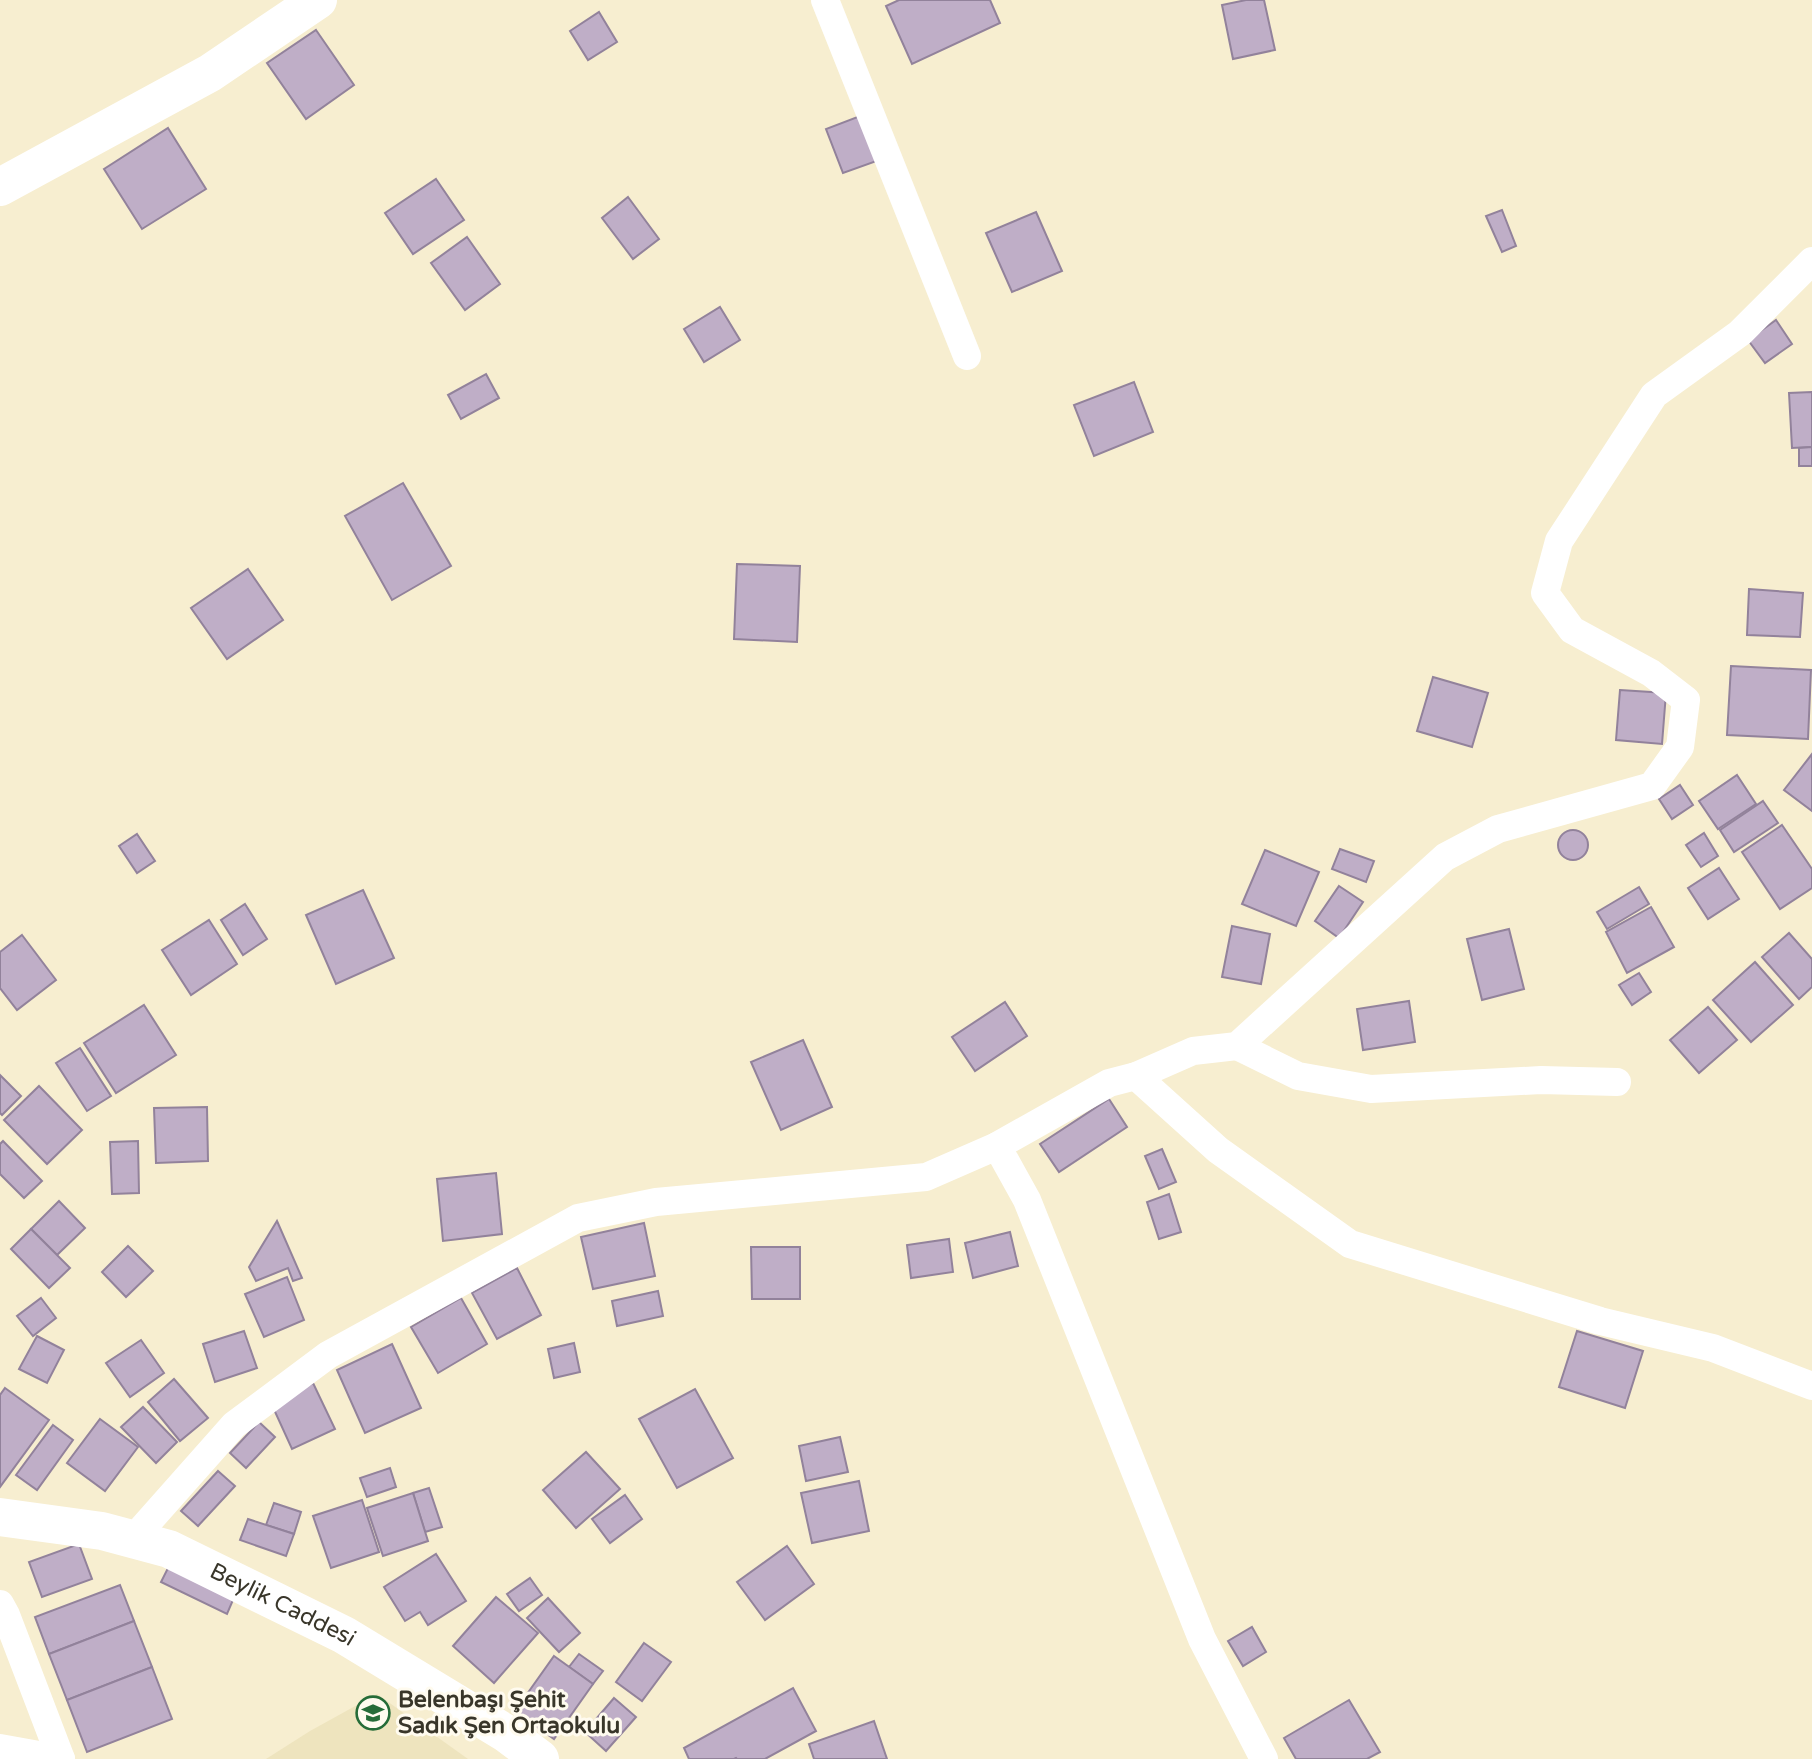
<svg xmlns="http://www.w3.org/2000/svg" width="1812" height="1759" font-family="'Varela Round',sans-serif">
  <style>
    .built { fill: #eee4be }
    .building { fill: #bfaec7; stroke: #92829b; stroke-width: 2 }
    .lines { fill: none; stroke-linecap: round; stroke-linejoin: round }
    .street { stroke: #fff; stroke-width: 28 }
    .secondary { stroke: #fff; stroke-width: 38 }
    .labels { text-anchor: middle; dominant-baseline: central; stroke-width: 6; stroke-linejoin: round; paint-order: stroke }
    .street-label { font-size: 23px; fill: #39362a; stroke: #fffbef }
    .poi-label { font-size: 23px; font-weight: bold; fill: #39362a; stroke: #fffbef; text-anchor: start }
  </style>
  <rect width="100%" height="100%" fill="#f7eed0"/>
  <!-- built -->
  <path class="built" d="M377 1694 468 1759H266L310 1731Z"/>
  <!-- building -->
  <g class="building">
    <path d="M899 0H990L1000 23 912 64 886 6Z"/>
    <path d="M1246 0H1264L1275 50 1233 59 1222 5Z"/>
    <path d="M599 12 617 42 588 60 570 31Z"/>
    <path d="M316 30 354 85 306 119 267 63Z"/>
    <path d="M868 113 885 158 843 173 826 129Z"/>
    <path d="M168 128 206 189 142 229 104 169Z"/>
    <path d="M436 179 464 220 413 254 385 213Z"/>
    <path d="M628 197 659 239 633 259 602 218Z"/>
    <path d="M1502 210 1516 246 1502 252 1486 216Z"/>
    <path d="M1036 212 1062 271 1012 292 986 233Z"/>
    <path d="M467 237 500 284 465 310 431 263Z"/>
    <path d="M720 307 740 340 704 362 684 329Z"/>
    <path d="M1776 320 1792 344 1765 363 1748 340Z"/>
    <path d="M486 374 499 398 461 419 448 395Z"/>
    <path d="M1134 382 1153 432 1094 456 1074 405Z"/>
    <path d="M1812 392V447L1792 448 1789 393Z"/>
    <path d="M1812 447V466H1799V448Z"/>
    <path d="M403 483 451 566 392 600 345 516Z"/>
    <path d="M737 564 800 566 797 642 734 639Z"/>
    <path d="M248 569 283 620 227 659 191 608Z"/>
    <path d="M1749 589 1803 593 1800 637 1747 635Z"/>
    <path d="M1731 666 1811 670 1808 739 1727 735Z"/>
    <path d="M1433 677 1488 693 1472 747 1417 731Z"/>
    <path d="M1620 690 1666 693 1662 744 1616 740Z"/>
    <path d="M1812 754V811L1784 790Z"/>
    <path d="M1737 775 1756 804 1718 829 1699 801Z"/>
    <path d="M1680 785 1693 805 1672 819 1659 799Z"/>
    <path d="M1763 801 1778 823 1734 852 1720 830Z"/>
    <path d="M1782 825 1812 869V888L1780 909 1742 852Z"/>
    <circle cx="1573" cy="845" r="15"/>
    <path d="M1704 833 1718 856 1701 867 1686 845Z"/>
    <path d="M137 834 155 861 137 873 119 846Z"/>
    <path d="M1340 849 1374 861 1366 882 1332 869Z"/>
    <path d="M1265 850 1319 872 1296 926 1242 904Z"/>
    <path d="M1719 868 1739 899 1708 919 1688 888Z"/>
    <path d="M1339 886 1363 902 1339 938 1315 921Z"/>
    <path d="M1639 887 1649 904 1607 929 1597 912Z"/>
    <path d="M363 890 394 958 336 984 306 915Z"/>
    <path d="M245 904 267 939 243 955 221 920Z"/>
    <path d="M1651 907 1674 947 1627 973 1606 932Z"/>
    <path d="M209 920 237 964 191 995 162 950Z"/>
    <path d="M1232 926 1270 934 1261 984 1222 977Z"/>
    <path d="M1509 929 1524 989 1482 1000 1467 939Z"/>
    <path d="M1789 933 1812 959V987L1799 999 1762 957Z"/>
    <path d="M22 935 56 980 17 1010 0 988V952Z"/>
    <path d="M1755 962 1793 1005 1751 1042 1713 1000Z"/>
    <path d="M1639 973 1651 992 1632 1005 1619 985Z"/>
    <path d="M1409 1001 1415 1042 1363 1050 1357 1009Z"/>
    <path d="M1005 1002 1027 1036 975 1071 952 1037Z"/>
    <path d="M144 1005 176 1055 116 1093 84 1043Z"/>
    <path d="M1708 1007 1737 1040 1699 1073 1670 1040Z"/>
    <path d="M803 1040 832 1107 781 1130 751 1062Z"/>
    <path d="M80 1048 111 1096 87 1111 56 1063Z"/>
    <path d="M0 1075 21 1096 2 1115 0 1113Z"/>
    <path d="M39 1086 82 1130 47 1164 4 1120Z"/>
    <path d="M1109 1099 1127 1127 1059 1172 1040 1144Z"/>
    <path d="M207 1107 208 1161 156 1163 154 1108Z"/>
    <path d="M3 1141 42 1181 24 1198 0 1174V1144Z"/>
    <path d="M138 1141 139 1193 112 1194 110 1142Z"/>
    <path d="M1162 1149 1176 1182 1159 1189 1145 1156Z"/>
    <path d="M496 1173 502 1234 443 1241 437 1179Z"/>
    <path d="M1169 1194 1181 1232 1159 1239 1147 1202Z"/>
    <path d="M59 1201 85 1228 57 1255 31 1229Z"/>
    <path d="M277 1221 302 1278 293 1281 288 1268 256 1281 249 1267Z"/>
    <path d="M644 1223 655 1276 593 1289 581 1237Z"/>
    <path d="M31 1229 70 1268 49 1288 11 1249Z"/>
    <path d="M1010 1232 1018 1266 973 1278 965 1243Z"/>
    <path d="M949 1239 953 1272 911 1278 907 1245Z"/>
    <path d="M128 1246 153 1271 126 1297 102 1272Z"/>
    <path d="M751 1247H800V1299H752Z"/>
    <path d="M517 1268 541 1315 497 1339 472 1293Z"/>
    <path d="M287 1277 304 1320 264 1337 245 1294Z"/>
    <path d="M658 1291 663 1316 617 1326 612 1301Z"/>
    <path d="M41 1298 56 1318 33 1336 17 1316Z"/>
    <path d="M461 1298 487 1344 438 1373 411 1327Z"/>
    <path d="M244 1331 257 1368 215 1382 203 1344Z"/>
    <path d="M1577 1331 1643 1351 1625 1408 1559 1387Z"/>
    <path d="M37 1336 64 1350 47 1383 19 1369Z"/>
    <path d="M141 1340 164 1373 130 1397 106 1363Z"/>
    <path d="M574 1343 580 1372 554 1378 548 1349Z"/>
    <path d="M392 1344 421 1408 365 1433 337 1370Z"/>
    <path d="M174 1379 208 1418 180 1441 148 1402Z"/>
    <path d="M313 1383 335 1429 292 1449 271 1403Z"/>
    <path d="M5 1388 49 1420 0 1487V1395Z"/>
    <path d="M695 1389 733 1458 677 1488 639 1419Z"/>
    <path d="M143 1407 177 1442 156 1463 121 1427Z"/>
    <path d="M100 1419 138 1447 105 1491 67 1463Z"/>
    <path d="M259 1422 275 1437 246 1468 230 1453Z"/>
    <path d="M53 1425 73 1440 37 1490 16 1475Z"/>
    <path d="M840 1437 848 1472 806 1481 799 1446Z"/>
    <path d="M586 1452 620 1489 576 1528 543 1490Z"/>
    <path d="M390 1468 396 1487 367 1497 360 1478Z"/>
    <path d="M218 1471 235 1486 198 1526 181 1511Z"/>
    <path d="M859 1481 869 1531 812 1543 801 1493Z"/>
    <path d="M429 1488 442 1527 425 1532 413 1493Z"/>
    <path d="M413 1493 428 1541 383 1556 367 1508Z"/>
    <path d="M625 1495 642 1519 610 1543 592 1519Z"/>
    <path d="M362 1500 379 1552 331 1568 313 1516Z"/>
    <path d="M274 1503 301 1512 294 1534 266 1525Z"/>
    <path d="M248 1519 294 1534 286 1556 240 1540Z"/>
    <path d="M79 1544 92 1579 42 1597 29 1562Z"/>
    <path d="M787 1546 814 1584 765 1620 737 1582Z"/>
    <path d="M436 1554 466 1601 428 1625 420 1612 405 1621 384 1587Z"/>
    <path d="M171 1562 236 1593 227 1614 161 1582Z"/>
    <path d="M530 1578 542 1595 519 1611 507 1594Z"/>
    <path d="M120 1585 134 1621 49 1654 35 1617Z"/>
    <path d="M496 1597 538 1633 494 1683 453 1646Z"/>
    <path d="M548 1598 580 1633 559 1652 527 1618Z"/>
    <path d="M134 1621 152 1667 67 1700 49 1654Z"/>
    <path d="M1252 1627 1266 1652 1243 1666 1228 1641Z"/>
    <path d="M644 1643 671 1662 642 1701 616 1682Z"/>
    <path d="M579 1654 603 1671 593 1684 569 1667Z"/>
    <path d="M554 1656 593 1684 554 1739 515 1711Z"/>
    <path d="M152 1667 172 1719 87 1752 67 1700Z"/>
    <path d="M793 1688 816 1731 765 1759H737L736 1758 734 1759H689L684 1748Z"/>
    <path d="M614 1698 636 1717 606 1751 585 1732Z"/>
    <path d="M1349 1700 1380 1752 1367 1759H1296L1284 1738Z"/>
    <path d="M874 1721 887 1759H814L809 1744Z"/>
  </g>
  <g class="lines">
    <!-- street -->
    <g class="street">
      <path d="M825 0 967 356"/>
      <path d="M1237 1046 1298 1076 1371 1089 1541 1080 1617 1082"/>
      <path d="M1136 1076 1218 1150 1350 1244 1600 1321 1713 1348 1812 1386"/>
      <path d="M997 1146 1027 1200 1202 1639 1264 1759"/>
      <path d="M133 1539 234 1425 328 1355 578 1218 656 1202 926 1177 997 1146 1109 1083 1136 1076 1193 1051 1237 1046 1445 857 1498 829 1652 786 1680 747 1686 700 1651 673 1572 630 1545 593 1559 541 1654 395 1740 333 1812 261"/>
      <path d="M0 1604 6 1615 61 1759"/>
      <path d="M0 1748 61 1759"/>
    </g>
    <!-- secondary -->
    <g class="secondary">
      <path d="M0 187 210 73 318 0"/>
      <path id="s1" d="M0 1517 102 1531 169 1549 344 1635 507 1734 540 1759"/>
    </g>
  </g>
  <!-- icons -->
  <defs>
    <symbol id="school-ring" viewBox="-11 -11 22 22"><circle r="9.5" fill="#fffbef" stroke="#266c38" stroke-width="1.5"/><path d="M0-5L7-2L0 1L-7-2ZM-4 1L0 2.5L4 1V4Q0 6-4 4Z" fill="#266c38"/></symbol>
  </defs>
  <g fill-rule="evenodd">
    <use href="#school-ring" x="354" y="1694" width="38" height="38"/>
  </g>
  <g class="labels">
    <!-- street labels -->
    <g class="street-label">
      <text stroke="none"><textPath href="#s1" startOffset="299">Beylik Caddesi</textPath></text>
    </g>
    <!-- poi labels -->
    <g class="poi-label">
      <text x="398" y="1700">Belenbaşı Şehit<tspan x="398" dy="26">Sadık Şen Ortaokulu</tspan></text>
    </g>
  </g>
</svg>
